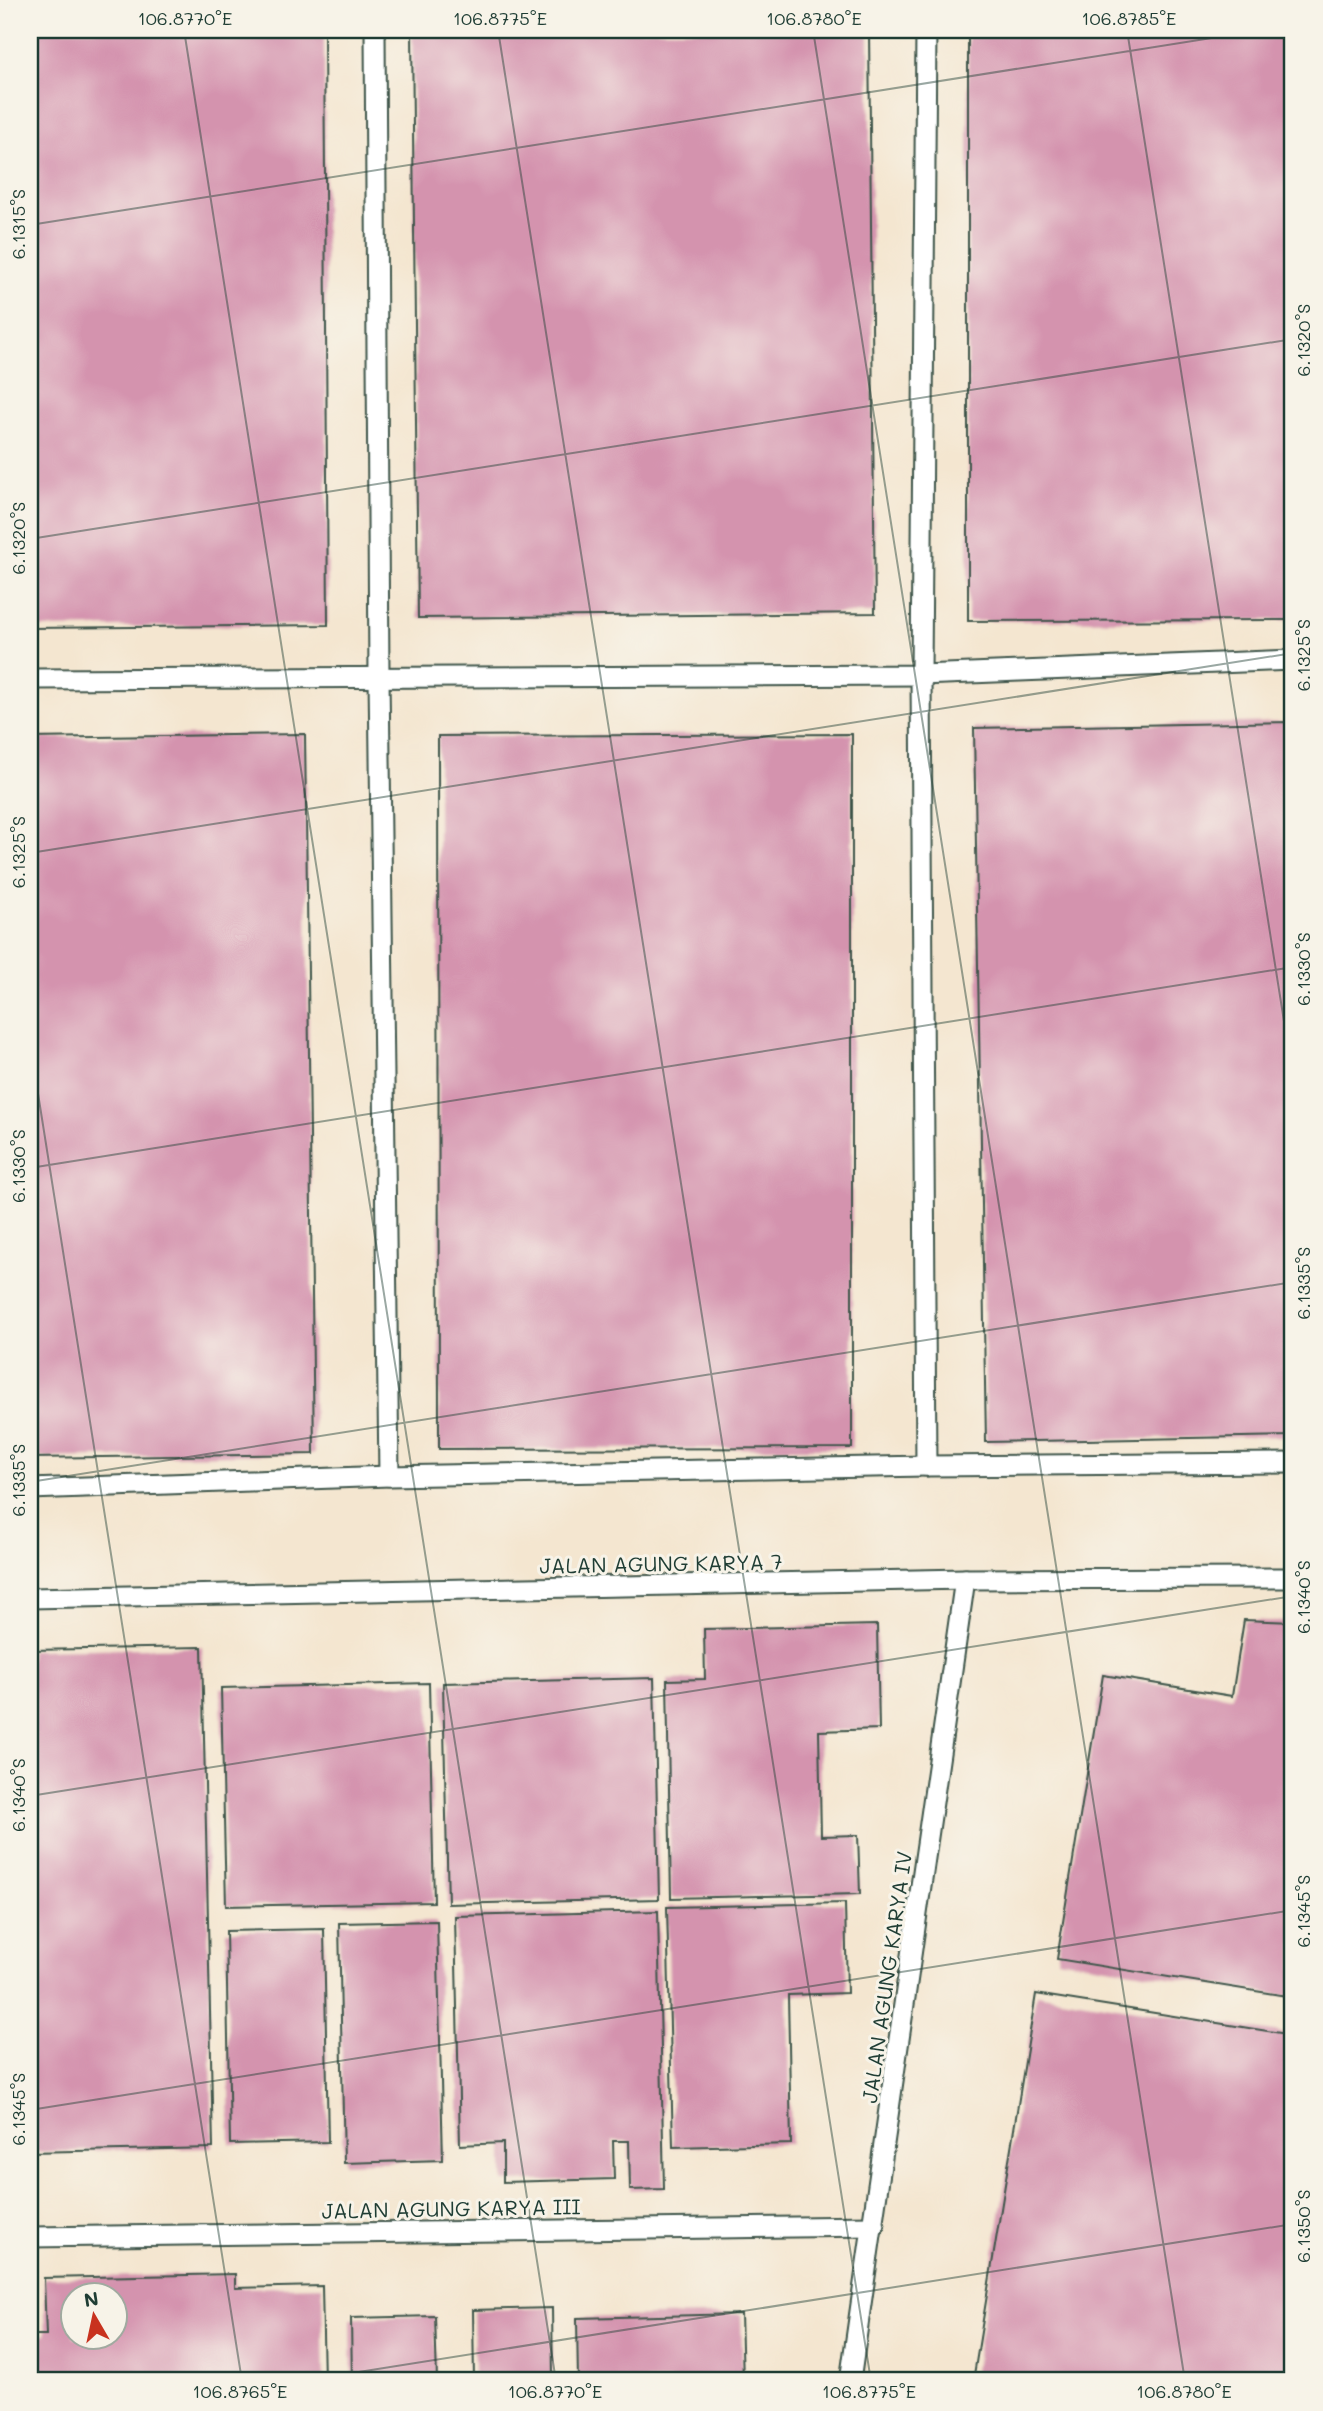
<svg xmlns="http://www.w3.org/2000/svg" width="1323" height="2411" font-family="Mali,sans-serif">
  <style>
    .building { fill: #d493ae; fill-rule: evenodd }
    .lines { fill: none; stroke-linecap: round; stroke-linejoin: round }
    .lane-casing { stroke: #3f564b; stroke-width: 23 }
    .lane { stroke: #fff; stroke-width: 19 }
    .ticks { fill: none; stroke: #1f3d34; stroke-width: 2; stroke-opacity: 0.45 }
    .labels { text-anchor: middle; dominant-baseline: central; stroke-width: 6; stroke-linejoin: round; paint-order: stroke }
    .street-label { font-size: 21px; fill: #1f3d34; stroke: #f7f3e8 }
    .neatline { fill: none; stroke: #1f3d34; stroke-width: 2.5 }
    .ticks-label { font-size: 18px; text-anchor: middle; fill: #1f3d34 }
  </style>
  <rect width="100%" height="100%" fill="#f7f3e8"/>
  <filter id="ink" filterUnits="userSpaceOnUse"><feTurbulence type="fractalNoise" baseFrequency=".0143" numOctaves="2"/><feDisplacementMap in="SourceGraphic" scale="14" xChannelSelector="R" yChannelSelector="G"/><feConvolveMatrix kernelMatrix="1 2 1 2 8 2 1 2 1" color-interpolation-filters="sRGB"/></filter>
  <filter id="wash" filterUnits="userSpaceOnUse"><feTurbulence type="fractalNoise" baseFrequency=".00686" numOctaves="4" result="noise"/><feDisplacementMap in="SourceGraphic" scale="28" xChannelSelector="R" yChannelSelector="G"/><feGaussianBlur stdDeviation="1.57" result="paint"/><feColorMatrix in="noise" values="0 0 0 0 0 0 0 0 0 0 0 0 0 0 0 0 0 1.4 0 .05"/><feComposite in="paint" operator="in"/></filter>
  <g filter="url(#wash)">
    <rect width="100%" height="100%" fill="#f4e6d0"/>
    <g id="blocks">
      <!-- building -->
      <g class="building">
        <path d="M30 30H324L328 625 30 628Z"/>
        <path d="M412 30H869L875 613 418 618Z"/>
        <path d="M968 30H1293V620L968 621Z"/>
        <path d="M1293 722V1436L986 1442 974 728Z"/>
        <path d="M305 734 314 1454 30 1458V738Z"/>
        <path d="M852 734V1448L439 1449 438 736Z"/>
        <path d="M1244 1620 1293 1622V1997L1057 1959 1103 1675 1232 1696Z"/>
        <path d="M877 1625 879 1729 819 1731 821 1836 858 1835 860 1894 671 1898 667 1680 705 1679 704 1629Z"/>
        <path d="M202 1647 213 2148 30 2152V1650Z"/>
        <path d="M654 1678 659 1899 448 1904 443 1683Z"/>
        <path d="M429 1683 434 1902 226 1906 221 1688Z"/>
        <path d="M845 1903 847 1993 788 1995 791 2144 673 2147 667 1907Z"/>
        <path d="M658 1911 664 2189 630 2190 629 2141H613L614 2179 503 2182V2143L460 2145 455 1916Z"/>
        <path d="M437 1921 443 2160 344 2163 339 1923Z"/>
        <path d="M324 1929 328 2142 230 2144 226 1931Z"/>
        <path d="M1036 1994 1293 2035V2381H973Z"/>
        <path d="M235 2274V2288L322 2286 324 2381H30V2335H46L44 2278ZM74 2296H116V2338H74Z"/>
        <path d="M552 2308 553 2381H474L473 2310Z"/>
        <path d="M741 2314 743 2381H578L577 2318Z"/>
        <path d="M435 2316 437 2381H352L351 2318Z"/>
      </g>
    </g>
  </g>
  <g filter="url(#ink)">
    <use href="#blocks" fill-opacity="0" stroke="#3f564b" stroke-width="2"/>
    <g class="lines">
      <defs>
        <g id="lane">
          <path d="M375 30 379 677 389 1476"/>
          <path d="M926 30 921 675 926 1466 1293 1463"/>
          <path d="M30 679 921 675 1293 660"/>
          <path d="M30 1489 389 1476 926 1466"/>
          <path d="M30 1598 965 1579 1293 1578"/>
          <path d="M30 2237 874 2226"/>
          <path d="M850 2381 965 1579"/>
        </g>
      </defs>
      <!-- lane casing -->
      <use href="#lane" class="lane-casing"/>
      <!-- lane -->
      <use href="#lane" class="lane"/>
    </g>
  </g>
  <!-- ticks -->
  <path class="ticks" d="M184 30 556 2381M498 30 871 2381M813 30 1185 2381M1127 30 1293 1078M30 225 1262 30M30 539 1293 339M30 853 1293 653M30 1043 242 2381M30 1168 1293 967M30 1482 1293 1282M30 1796 1293 1596M30 2110 1293 1910M302 2381 1293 2224"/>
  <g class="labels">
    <!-- street labels -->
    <g class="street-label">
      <text transform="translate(661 1563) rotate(-1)">JALAN AGUNG KARYA 7</text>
      <text transform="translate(886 1977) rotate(-82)">JALAN AGUNG KARYA IV</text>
      <text transform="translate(451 2208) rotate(-1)">JALAN AGUNG KARYA III</text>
    </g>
  </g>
  <!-- margin -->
  <rect width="1323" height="2411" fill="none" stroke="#f7f3e8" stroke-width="77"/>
  <!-- north arrow -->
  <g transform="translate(94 2316) rotate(351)"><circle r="33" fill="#f7f3e8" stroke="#a1aaa0" stroke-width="2"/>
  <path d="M0-5L12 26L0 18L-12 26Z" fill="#c8321e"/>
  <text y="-10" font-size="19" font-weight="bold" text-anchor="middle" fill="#1f3d34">N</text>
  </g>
  <rect x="38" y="38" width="1246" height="2334" class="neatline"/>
  <g class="ticks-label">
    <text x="185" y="25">106.8770°E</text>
    <text x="500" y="25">106.8775°E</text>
    <text x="814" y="25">106.8780°E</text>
    <text x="1129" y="25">106.8785°E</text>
    <text transform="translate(19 224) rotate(-90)" y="6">6.1315°S</text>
    <text transform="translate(1304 340) rotate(-90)" y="6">6.1320°S</text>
    <text transform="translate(19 538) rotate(-90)" y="6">6.1320°S</text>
    <text transform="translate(1304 655) rotate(-90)" y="6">6.1325°S</text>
    <text transform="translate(19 852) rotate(-90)" y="6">6.1325°S</text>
    <text transform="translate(1304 969) rotate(-90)" y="6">6.1330°S</text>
    <text transform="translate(19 1166) rotate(-90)" y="6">6.1330°S</text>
    <text transform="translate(1304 1283) rotate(-90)" y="6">6.1335°S</text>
    <text transform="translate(19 1480) rotate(-90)" y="6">6.1335°S</text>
    <text transform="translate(1304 1597) rotate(-90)" y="6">6.1340°S</text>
    <text transform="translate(19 1795) rotate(-90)" y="6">6.1340°S</text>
    <text transform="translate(1304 1911) rotate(-90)" y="6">6.1345°S</text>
    <text transform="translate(19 2109) rotate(-90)" y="6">6.1345°S</text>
    <text transform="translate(1304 2226) rotate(-90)" y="6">6.1350°S</text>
    <text x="240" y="2398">106.8765°E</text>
    <text x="555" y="2398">106.8770°E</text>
    <text x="869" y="2398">106.8775°E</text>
    <text x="1184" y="2398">106.8780°E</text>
  </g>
</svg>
